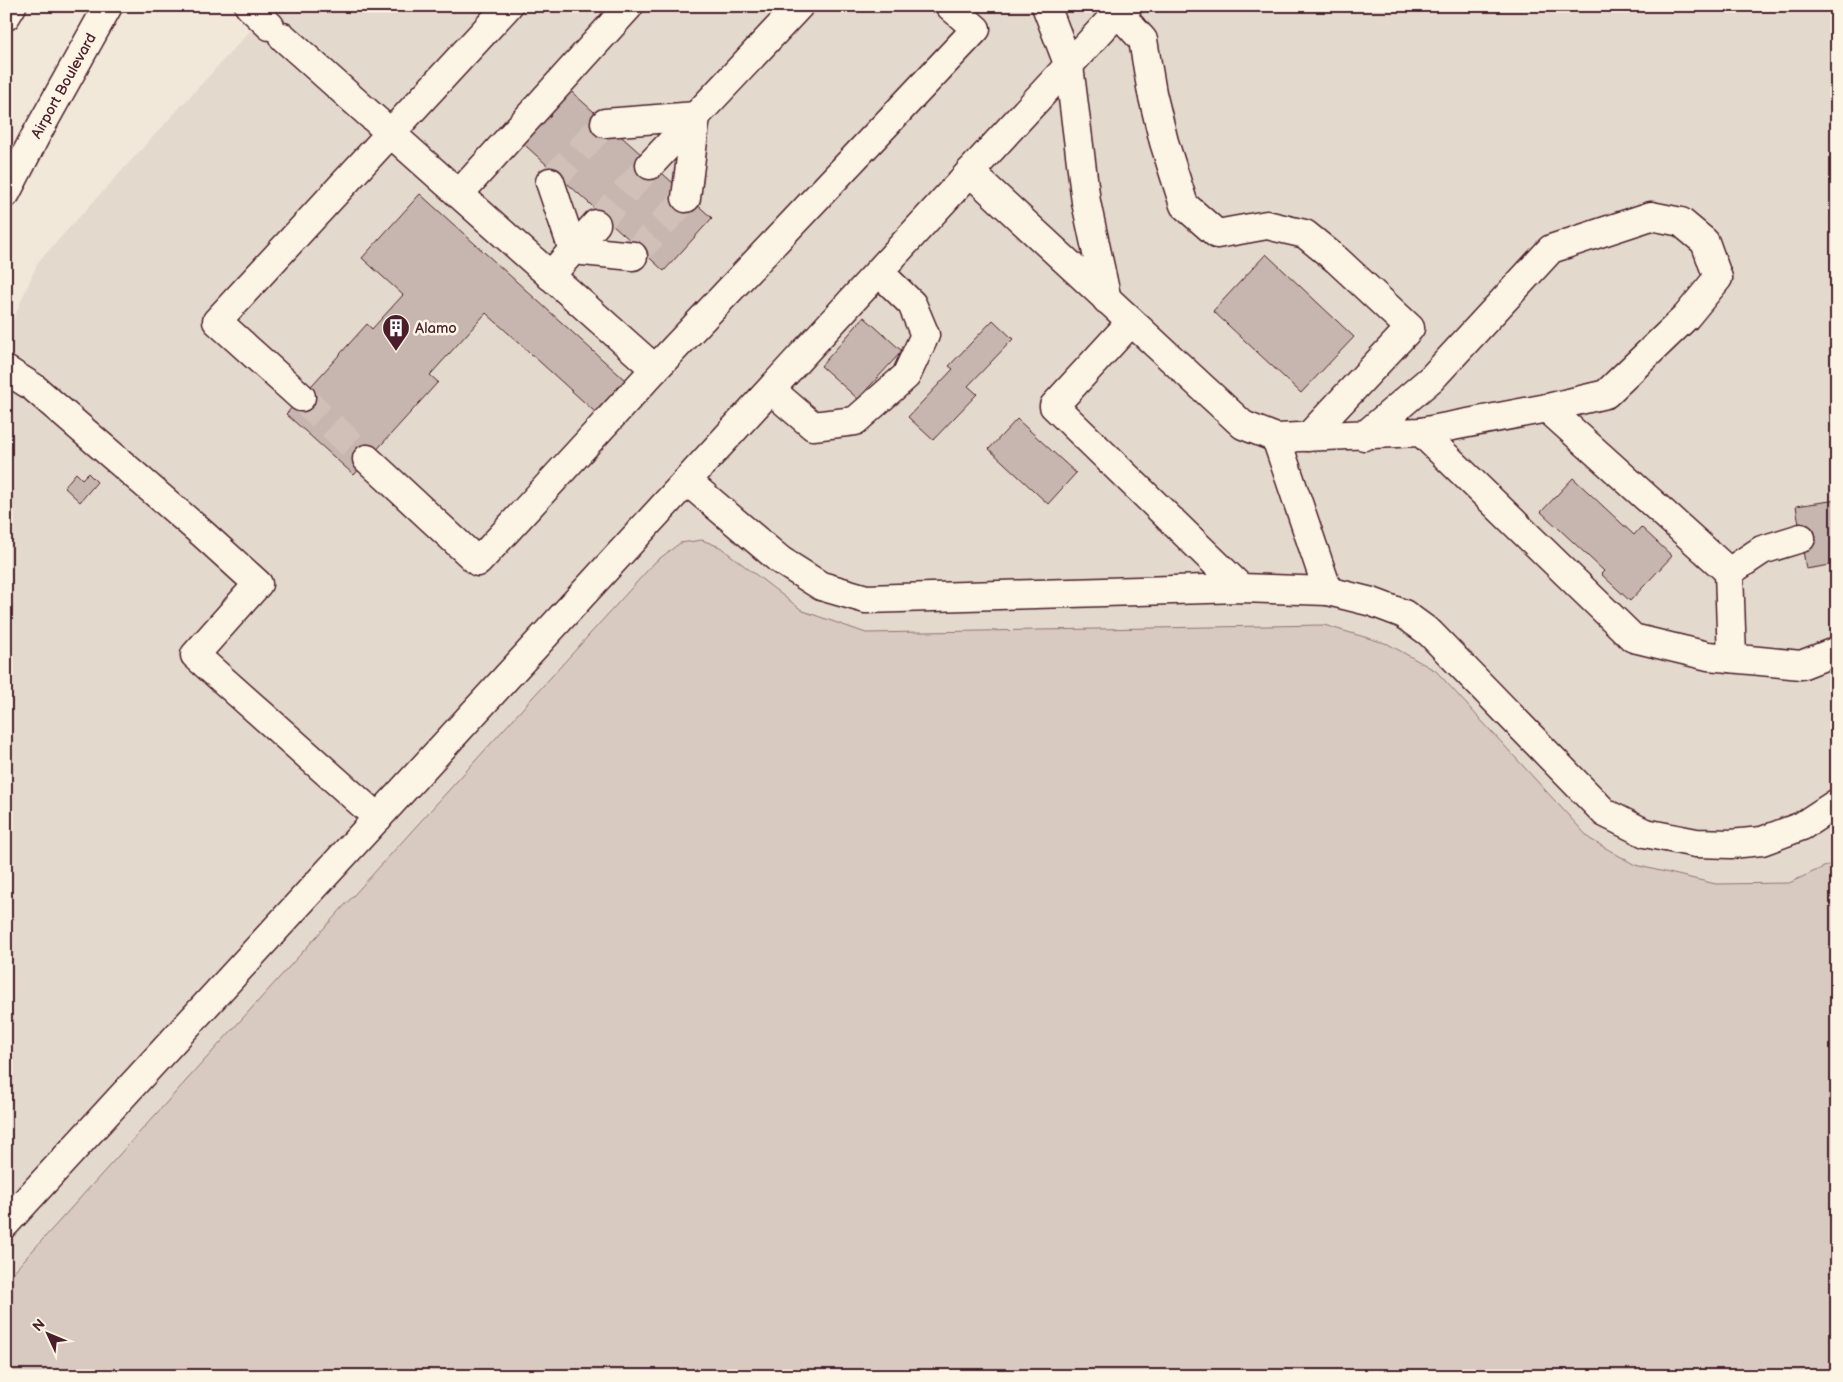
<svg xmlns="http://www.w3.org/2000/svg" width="1843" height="1382" font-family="'Balsamiq Sans',sans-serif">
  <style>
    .built { fill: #e4d9cd }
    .green { fill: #d8cac0; stroke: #917476 }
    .building { fill: #c7b6af; stroke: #4a1f2b }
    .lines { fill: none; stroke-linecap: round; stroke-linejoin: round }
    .minor-tunnel { stroke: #d0c0b7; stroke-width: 28; stroke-dasharray: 28 14; stroke-linecap: butt }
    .minor-casing { stroke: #4a1f2b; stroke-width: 31 }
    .major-casing { stroke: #4a1f2b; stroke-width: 31 }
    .minor { stroke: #fcf5e5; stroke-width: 28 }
    .major { stroke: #fcf5e5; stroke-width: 28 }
    .labels { text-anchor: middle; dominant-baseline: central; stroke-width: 5; stroke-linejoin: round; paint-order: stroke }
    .street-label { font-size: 15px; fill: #4a1f2b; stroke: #fcf5e5 }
    .poi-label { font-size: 15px; fill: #4a1f2b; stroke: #fcf5e5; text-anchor: start }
  </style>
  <rect width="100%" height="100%" fill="#f1e8da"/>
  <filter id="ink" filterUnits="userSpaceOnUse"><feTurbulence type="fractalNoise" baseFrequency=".02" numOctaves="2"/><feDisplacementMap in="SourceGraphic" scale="10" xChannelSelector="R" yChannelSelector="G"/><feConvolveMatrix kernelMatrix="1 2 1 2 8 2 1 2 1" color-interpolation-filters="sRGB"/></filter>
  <g filter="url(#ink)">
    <!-- built -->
    <path class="built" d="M273 6H1837V1376H6V336L38 262Z"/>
    <!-- green -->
    <path class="green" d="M702 540 720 547 803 611 866 633 1324 625 1388 644 1436 671 1590 839 1635 865 1716 884 1789 883 1837 861V1376H6V1280L655 562 680 543Z"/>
    <!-- building -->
    <g class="building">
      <path d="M564 85 712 218 664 271 516 137Z"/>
      <path d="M420 194 625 380 595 412 486 313 430 375 438 382 354 475 286 414 367 324 372 329 403 295 362 258Z"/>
      <path d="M1266 254 1354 337 1301 393 1213 311Z"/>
      <path d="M864 317 902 351 858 399 821 366Z"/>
      <path d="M993 320 1013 339 968 386 977 394 933 440 908 417 953 369 949 366Z"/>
      <path d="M1017 419 1076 473 1048 504 989 449Z"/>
      <path d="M76 473 82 479 88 473 97 482 80 502 64 487Z"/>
      <path d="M1573 478 1634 535 1641 527 1672 556 1630 601 1601 574 1604 571 1541 512Z"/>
      <path d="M1837 500V564L1806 569 1796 506Z"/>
    </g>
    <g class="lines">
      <!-- minor-tunnel -->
      <g class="minor-tunnel">
        <path d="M550 182 605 123"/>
        <path d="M596 224 650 165"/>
        <path d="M633 256 686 198"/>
        <path d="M301 397 367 459"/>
      </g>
      <defs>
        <g id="minor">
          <path d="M249 6 270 26"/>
          <path d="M1046 6 1069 66 1086 202 1107 300"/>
          <path d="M1112 6 1143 40 1152 93 1164 142 1184 205 1217 234 1267 225 1305 234 1337 260 1410 328 1308 437"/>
          <path d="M283 37 655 369"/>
          <path d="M605 123 696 116"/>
          <path d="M650 165 799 6"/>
          <path d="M970 172 1243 425 1276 438 1421 432 1547 408 1606 394 1686 317 1718 278 1705 242 1681 222 1651 216 1551 249 1432 378 1364 436"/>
          <path d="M550 182 573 250 550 276"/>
          <path d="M459 194 629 6"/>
          <path d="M686 198 696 116"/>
          <path d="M573 250 633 256"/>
          <path d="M573 250 596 224"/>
          <path d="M1131 322 1054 406 1241 588"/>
          <path d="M6 370 33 387 203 534 258 584 195 655 378 818"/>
          <path d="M771 390 813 426 855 421 906 376 925 335 912 304 879 272"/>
          <path d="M301 397 217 321 508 6"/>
          <path d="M1547 408 1729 572 1762 550 1801 538"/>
          <path d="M1421 432 1633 638 1708 656 1801 665 1837 651"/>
          <path d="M1276 438 1328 591"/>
          <path d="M367 459 478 562 655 369 976 29 950 6"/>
          <path d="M687 481 780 560 821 586 866 599 1241 588 1328 591 1372 602 1404 614 1430 633 1605 813 1645 833 1696 843 1731 844 1762 841 1802 826 1837 803"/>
          <path d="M1729 572 1732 658"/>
          <path d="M6 1223 970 172 1117 13 1128 6"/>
        </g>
        <g id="major">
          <path d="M6 16 12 6"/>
          <path d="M6 193 35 137 108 6"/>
        </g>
      </defs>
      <!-- minor casing -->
      <use href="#minor" class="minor-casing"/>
      <!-- major casing -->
      <use href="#major" class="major-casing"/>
      <!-- minor -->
      <use href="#minor" class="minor"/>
      <!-- major -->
      <use href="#major" class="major"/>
    </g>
  </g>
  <!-- icons -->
  <defs>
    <symbol id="building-pin" viewBox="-11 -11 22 30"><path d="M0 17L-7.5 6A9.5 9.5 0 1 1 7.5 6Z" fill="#4a1f2b" stroke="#fcf5e5"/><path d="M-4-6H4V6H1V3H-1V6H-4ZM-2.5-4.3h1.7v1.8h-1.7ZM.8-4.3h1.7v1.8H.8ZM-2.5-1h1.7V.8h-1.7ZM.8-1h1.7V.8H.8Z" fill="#fff"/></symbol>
  </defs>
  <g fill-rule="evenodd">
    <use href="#building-pin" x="380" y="312" width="32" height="43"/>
  </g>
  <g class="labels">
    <!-- street labels -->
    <g class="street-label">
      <text transform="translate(64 86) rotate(-61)">Airport Boulevard</text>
    </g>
    <!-- poi labels -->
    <g class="poi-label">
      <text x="415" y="328">Alamo</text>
    </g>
  </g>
  <!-- margin -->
  <rect width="1843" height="1382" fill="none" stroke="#fcf5e5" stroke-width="25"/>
  <rect x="12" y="12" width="1818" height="1357" fill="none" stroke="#4a1f2b" stroke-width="2" filter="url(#ink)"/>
  <!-- north arrow -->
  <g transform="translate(48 1334) rotate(314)" stroke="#fcf5e5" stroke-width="4" paint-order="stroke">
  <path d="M0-4L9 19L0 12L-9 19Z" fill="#4a1f2b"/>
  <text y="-8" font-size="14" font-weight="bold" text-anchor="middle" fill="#4a1f2b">N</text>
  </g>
</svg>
